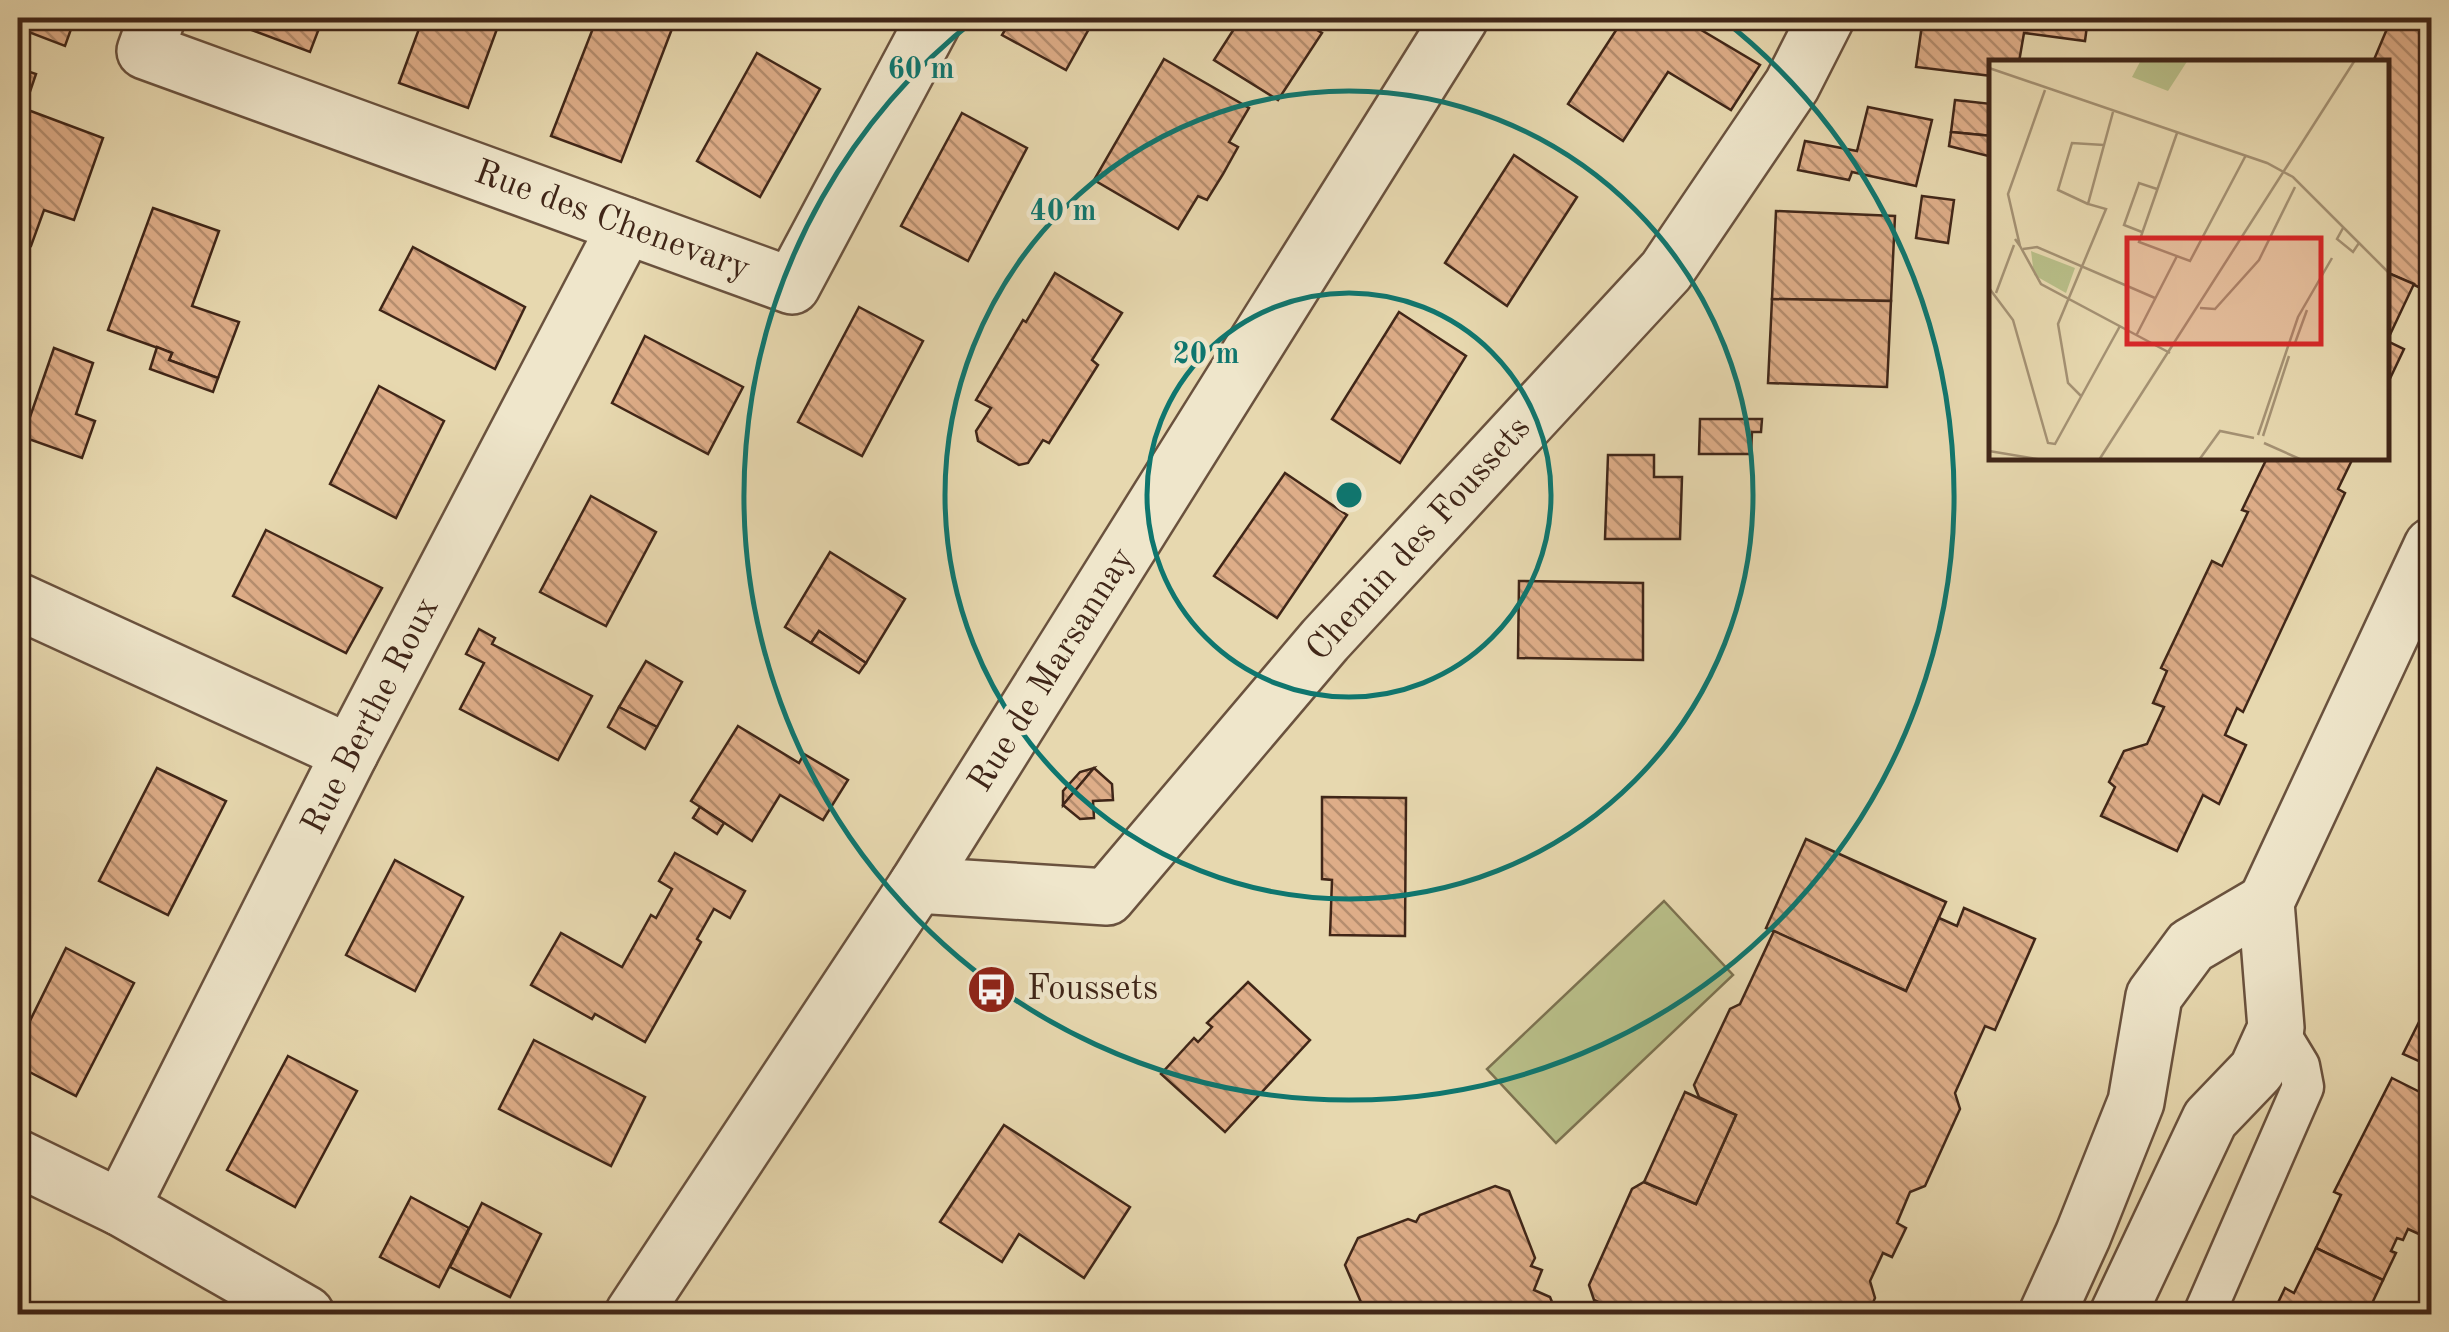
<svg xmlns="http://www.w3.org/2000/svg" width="2449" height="1332" font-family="'Old Standard TT',serif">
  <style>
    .park { fill: #b8be88; stroke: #7c7250; stroke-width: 2.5 }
    .building { fill: url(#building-back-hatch); stroke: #402618; stroke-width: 2.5 }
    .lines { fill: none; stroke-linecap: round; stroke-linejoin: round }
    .service-casing { stroke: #6a523e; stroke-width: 45 }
    .minor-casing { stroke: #6a523e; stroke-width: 60 }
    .tertiary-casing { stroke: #6a523e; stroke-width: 60 }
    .service { stroke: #efe6cb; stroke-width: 40 }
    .minor { stroke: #efe6cb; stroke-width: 55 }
    .tertiary { stroke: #efe6cb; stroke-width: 55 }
    .ring { fill: none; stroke: #0f766e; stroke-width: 5 }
    .labels { text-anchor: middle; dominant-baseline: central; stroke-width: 9; stroke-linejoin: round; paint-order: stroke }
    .street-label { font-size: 35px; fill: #402618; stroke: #efe6cb }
    .poi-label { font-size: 35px; fill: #402618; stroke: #efe6cb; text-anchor: start }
    .inset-road { fill: none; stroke: #a49173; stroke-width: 2.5 }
    .view { fill: #d62828; fill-opacity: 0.15; stroke: #d62828; stroke-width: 5 }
    .inset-edge { fill: none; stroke: #402618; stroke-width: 5 }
    .centre { fill: #0f766e; stroke: #efe6cb; stroke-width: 5 }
    .ring-label { font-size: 30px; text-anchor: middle; font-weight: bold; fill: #0f766e; stroke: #efe6cb; stroke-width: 9; stroke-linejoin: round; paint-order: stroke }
  </style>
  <defs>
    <pattern id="building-back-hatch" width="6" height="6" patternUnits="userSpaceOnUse" patternTransform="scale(2.5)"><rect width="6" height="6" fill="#dead88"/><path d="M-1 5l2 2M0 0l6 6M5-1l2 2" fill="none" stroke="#b58d6e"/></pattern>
  </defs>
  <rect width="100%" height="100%" fill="#e7d8af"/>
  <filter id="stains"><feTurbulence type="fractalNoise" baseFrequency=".002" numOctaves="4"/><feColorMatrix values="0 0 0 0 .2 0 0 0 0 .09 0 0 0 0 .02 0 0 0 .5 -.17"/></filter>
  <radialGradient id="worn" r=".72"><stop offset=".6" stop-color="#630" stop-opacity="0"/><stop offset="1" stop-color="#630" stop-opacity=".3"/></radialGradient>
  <!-- park -->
  <path class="park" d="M1664 901 1733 975 1556 1143 1487 1069Z"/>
  <!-- building -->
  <g class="building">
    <path d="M18 18H75L65 46 18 28Z"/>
    <path d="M245 18H323L310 52 241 26Z"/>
    <path d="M423 18H501L468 108 399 83Z"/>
    <path d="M597 18H666L675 21 621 162 551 136Z"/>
    <path d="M1012 18H1095L1066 70 1002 35Z"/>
    <path d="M1241 18H1297L1322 33 1278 100 1214 60Z"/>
    <path d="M1624 18H1681L1760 65 1731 110 1668 72 1623 141 1568 104Z"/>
    <path d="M1923 18H2088L2085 41 2024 33 2019 62H1992V76L1916 67Z"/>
    <path d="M2388 18H2432V277L2425 290 2386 272V62H2373L2389 24Z"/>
    <path d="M757 53 820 89 760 197 697 161Z"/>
    <path d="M1164 59 1249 108 1229 142 1238 147 1223 174 1207 200 1198 196 1178 229 1094 180Z"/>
    <path d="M18 68 36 74 21 118 18 117Z"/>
    <path d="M1955 100 1992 104V136L1951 132Z"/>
    <path d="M1868 107 1932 120 1916 186 1852 172 1849 180 1798 170 1805 141 1857 151Z"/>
    <path d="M28 110 103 138 74 220 44 210 31 246 18 241V135Z"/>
    <path d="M962 113 1027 148 968 261 901 226Z"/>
    <path d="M1951 132 1992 136V157L1949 146Z"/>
    <path d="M1514 155 1577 197 1507 306 1445 263Z"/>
    <path d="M1922 196 1954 200 1948 243 1916 238Z"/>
    <path d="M153 208 219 231 192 306 239 322 218 378 169 360 172 353 108 330Z"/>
    <path d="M1776 211 1895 216 1891 301 1772 299Z"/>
    <path d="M413 247 525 307 495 369 380 310Z"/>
    <path d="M2386 272 2414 284 2387 341 2404 349 2386 387Z"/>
    <path d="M1055 273 1122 313 1092 360 1098 365 1049 443 1043 440 1028 463 1019 465 978 441 976 431 991 408 976 400 1023 320 1026 322Z"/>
    <path d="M1772 299 1891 301 1887 387 1768 383Z"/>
    <path d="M859 307 923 341 862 456 798 422Z"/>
    <path d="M1399 312 1466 356 1400 463 1332 419Z"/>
    <path d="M645 336 743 387 708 454 612 403Z"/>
    <path d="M157 347 172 353 169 360 218 378 213 392 150 369Z"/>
    <path d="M54 348 93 363 76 414 95 421 82 458 23 437Z"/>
    <path d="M379 386 444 421 396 518 330 484Z"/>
    <path d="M1700 419H1762L1761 432H1752L1751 454H1699Z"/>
    <path d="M1608 455H1654V477H1682L1680 539H1605Z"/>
    <path d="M2267 458H2353L2338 489 2345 493 2243 712 2237 708 2225 735 2246 745 2219 804 2203 795 2177 851 2101 816 2115 787 2109 782 2124 751 2147 744 2164 707 2153 703 2167 671 2161 668 2212 561 2222 566 2248 512 2242 510Z"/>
    <path d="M1285 473 1347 515 1277 618 1214 576Z"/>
    <path d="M591 496 656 532 606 626 540 592Z"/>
    <path d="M266 530 382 588 346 653 233 596Z"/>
    <path d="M830 552 905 599 866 663 819 631 811 643 785 627Z"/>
    <path d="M1519 581 1643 583V660L1518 658Z"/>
    <path d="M479 629 495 638 492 644 592 696 558 760 460 709 484 663 466 654Z"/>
    <path d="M819 631 866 663 859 673 811 643Z"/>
    <path d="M646 661 682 682 657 727 619 707Z"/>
    <path d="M619 707 657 727 645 749 608 727Z"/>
    <path d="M738 726 799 763 804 754 848 780 823 820 780 795 752 841 691 801Z"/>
    <path d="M157 768 226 801 168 915 99 881Z"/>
    <path d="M1094 768 1063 805V791L1080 772Z"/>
    <path d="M1094 768 1112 784 1113 800 1093 801 1094 818 1080 819 1063 805Z"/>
    <path d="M1322 797 1406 798 1405 936 1330 935 1332 880 1322 879Z"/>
    <path d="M700 807 724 823 717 834 693 818Z"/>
    <path d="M1806 839 1946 902 1906 991 1766 928Z"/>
    <path d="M675 853 745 891 730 918 714 909 697 939 701 942 645 1042 595 1014 592 1019 531 985 561 933 622 967 651 915 656 918 672 889 659 881Z"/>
    <path d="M395 860 463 897 415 991 346 955Z"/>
    <path d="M1964 908 2035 939 1995 1030 1985 1026 1955 1093 1960 1109 1925 1186 1910 1192 1897 1223 1906 1228 1892 1257 1883 1253 1870 1281 1875 1298 1868 1314H1624L1594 1300 1589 1285 1632 1189 1644 1182 1696 1204 1736 1115 1699 1097 1694 1085 1730 1009 1740 1004 1774 931 1906 991 1939 918 1957 926Z"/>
    <path d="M66 948 134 983 76 1096 18 1066V1045Z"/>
    <path d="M1248 982 1310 1040 1225 1132 1161 1074 1194 1038 1198 1042 1212 1027 1207 1023Z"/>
    <path d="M2419 1022 2432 1029V1067L2403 1054Z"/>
    <path d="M534 1040 645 1097 611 1166 499 1109Z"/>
    <path d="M288 1056 357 1091 295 1207 227 1170Z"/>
    <path d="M2392 1078 2428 1096 2432 1089V1240L2408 1229 2403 1240 2397 1238 2391 1251 2396 1253 2383 1280 2316 1248 2341 1195 2334 1192Z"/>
    <path d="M1685 1092 1736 1115 1696 1204 1644 1182Z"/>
    <path d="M1004 1125 1130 1207 1084 1278 1019 1234 1002 1262 940 1222Z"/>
    <path d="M1495 1186 1509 1191 1535 1258 1531 1266 1542 1270 1534 1290 1550 1297 1556 1312 1555 1314H1366L1345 1265 1358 1238 1408 1219 1416 1222 1420 1215Z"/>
    <path d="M411 1197 469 1228 439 1287 380 1257Z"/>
    <path d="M482 1203 541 1234 510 1297 450 1267Z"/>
    <path d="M2316 1248 2383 1280 2367 1314H2285L2275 1309 2285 1288 2294 1293Z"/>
  </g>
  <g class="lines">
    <defs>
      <path id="service" d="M2204 1314 2303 1087 2299 1066 2276 1028"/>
      <g id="minor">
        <path d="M157 18 145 51 792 286 935 18"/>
        <path d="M18 601 350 753"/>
        <path d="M917 885 1107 897 1325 640 1666 271 1792 85 1826 18"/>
        <path d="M18 1158 121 1208 306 1314"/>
        <path d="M121 1208 350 753 626 226"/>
        <path d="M2047 1314 2083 1235 2136 1102 2154 996 2191 946 2266 902"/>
        <path d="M2118 1314 2210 1119 2257 1070 2276 1028 2266 902 2432 546"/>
      </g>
      <path id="tertiary" d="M633 1314 917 885 1460 18"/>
    </defs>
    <!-- service casing -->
    <use href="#service" class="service-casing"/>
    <!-- minor casing -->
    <use href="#minor" class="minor-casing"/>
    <!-- tertiary casing -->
    <use href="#tertiary" class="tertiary-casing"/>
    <!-- service -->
    <use href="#service" class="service"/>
    <!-- minor -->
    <use href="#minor" class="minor"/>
    <!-- tertiary -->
    <use href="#tertiary" class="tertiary"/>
  </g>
  <!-- distance rings -->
  <g class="ring">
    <circle cx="1349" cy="495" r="202"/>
    <circle cx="1349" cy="495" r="404"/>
    <path d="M1721 18A605 605 0 1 1 977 18"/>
  </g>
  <!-- icons -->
  <defs>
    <symbol id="bus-disc" viewBox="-11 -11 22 22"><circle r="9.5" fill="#8f2418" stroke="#efe6cb"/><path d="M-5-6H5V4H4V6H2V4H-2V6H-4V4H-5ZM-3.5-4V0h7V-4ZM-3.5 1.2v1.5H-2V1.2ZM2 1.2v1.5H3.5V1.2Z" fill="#fff"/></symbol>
  </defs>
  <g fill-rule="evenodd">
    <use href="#bus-disc" x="964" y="962" width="55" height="55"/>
  </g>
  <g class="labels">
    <!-- street labels -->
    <g class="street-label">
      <text transform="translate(612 221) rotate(20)">Rue des Chenevary</text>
      <text transform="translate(1419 539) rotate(-48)">Chemin des Foussets</text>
      <text transform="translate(1052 670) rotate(-58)">Rue de Marsannay</text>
      <text transform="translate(371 716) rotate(-63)">Rue Berthe Roux</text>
    </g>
    <!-- poi labels -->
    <g class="poi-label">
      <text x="1027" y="989">Foussets</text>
    </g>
  </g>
  <!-- overview -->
  <g transform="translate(1989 60)">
    <rect width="400" height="400" fill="#e7d8af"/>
    <path d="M152 0H199L179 31 143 17ZM42 191 86 208 77 233 45 215Z" fill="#b8be88"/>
    <path class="inset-road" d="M0 8 278 103 304 117 370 183 364 192 348 179 354 168M188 73 150 182 201 201 257 95M99 144 69 130 83 83 115 85M153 172 135 165 150 123 168 129M26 179 31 186 19 134 56 30M370 183 400 213M31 186 52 224 181 293M34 189 48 187 166 238M0 228 24 260 59 383 66 384 131 266M7 233 25 185M211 248 226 249 270 200 306 127M148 274 188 196M306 283 318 250M93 337 79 323 69 264 117 149 99 144 124 52M269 375 309 257 343 198M274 376 300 296M275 383 313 400M0 391 54 400M110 400 366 0M210 400 231 371 265 378"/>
    <path class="view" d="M138 178H332V284H138Z"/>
    <rect width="400" height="400" class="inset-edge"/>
  </g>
  <circle cx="1349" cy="495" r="15" class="centre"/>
  <g class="ring-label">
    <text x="921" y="78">60 m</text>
    <text x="1063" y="220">40 m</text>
    <text x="1206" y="363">20 m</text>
  </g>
  <!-- margin -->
  <rect width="2449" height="1332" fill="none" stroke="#e7d8af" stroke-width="60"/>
  <rect x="20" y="20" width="2409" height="1292" fill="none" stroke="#402618" stroke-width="5"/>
  <rect x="30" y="30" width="2389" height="1272" fill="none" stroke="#402618" stroke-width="2.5"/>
  <rect width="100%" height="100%" filter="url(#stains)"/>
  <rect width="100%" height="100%" fill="url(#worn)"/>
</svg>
